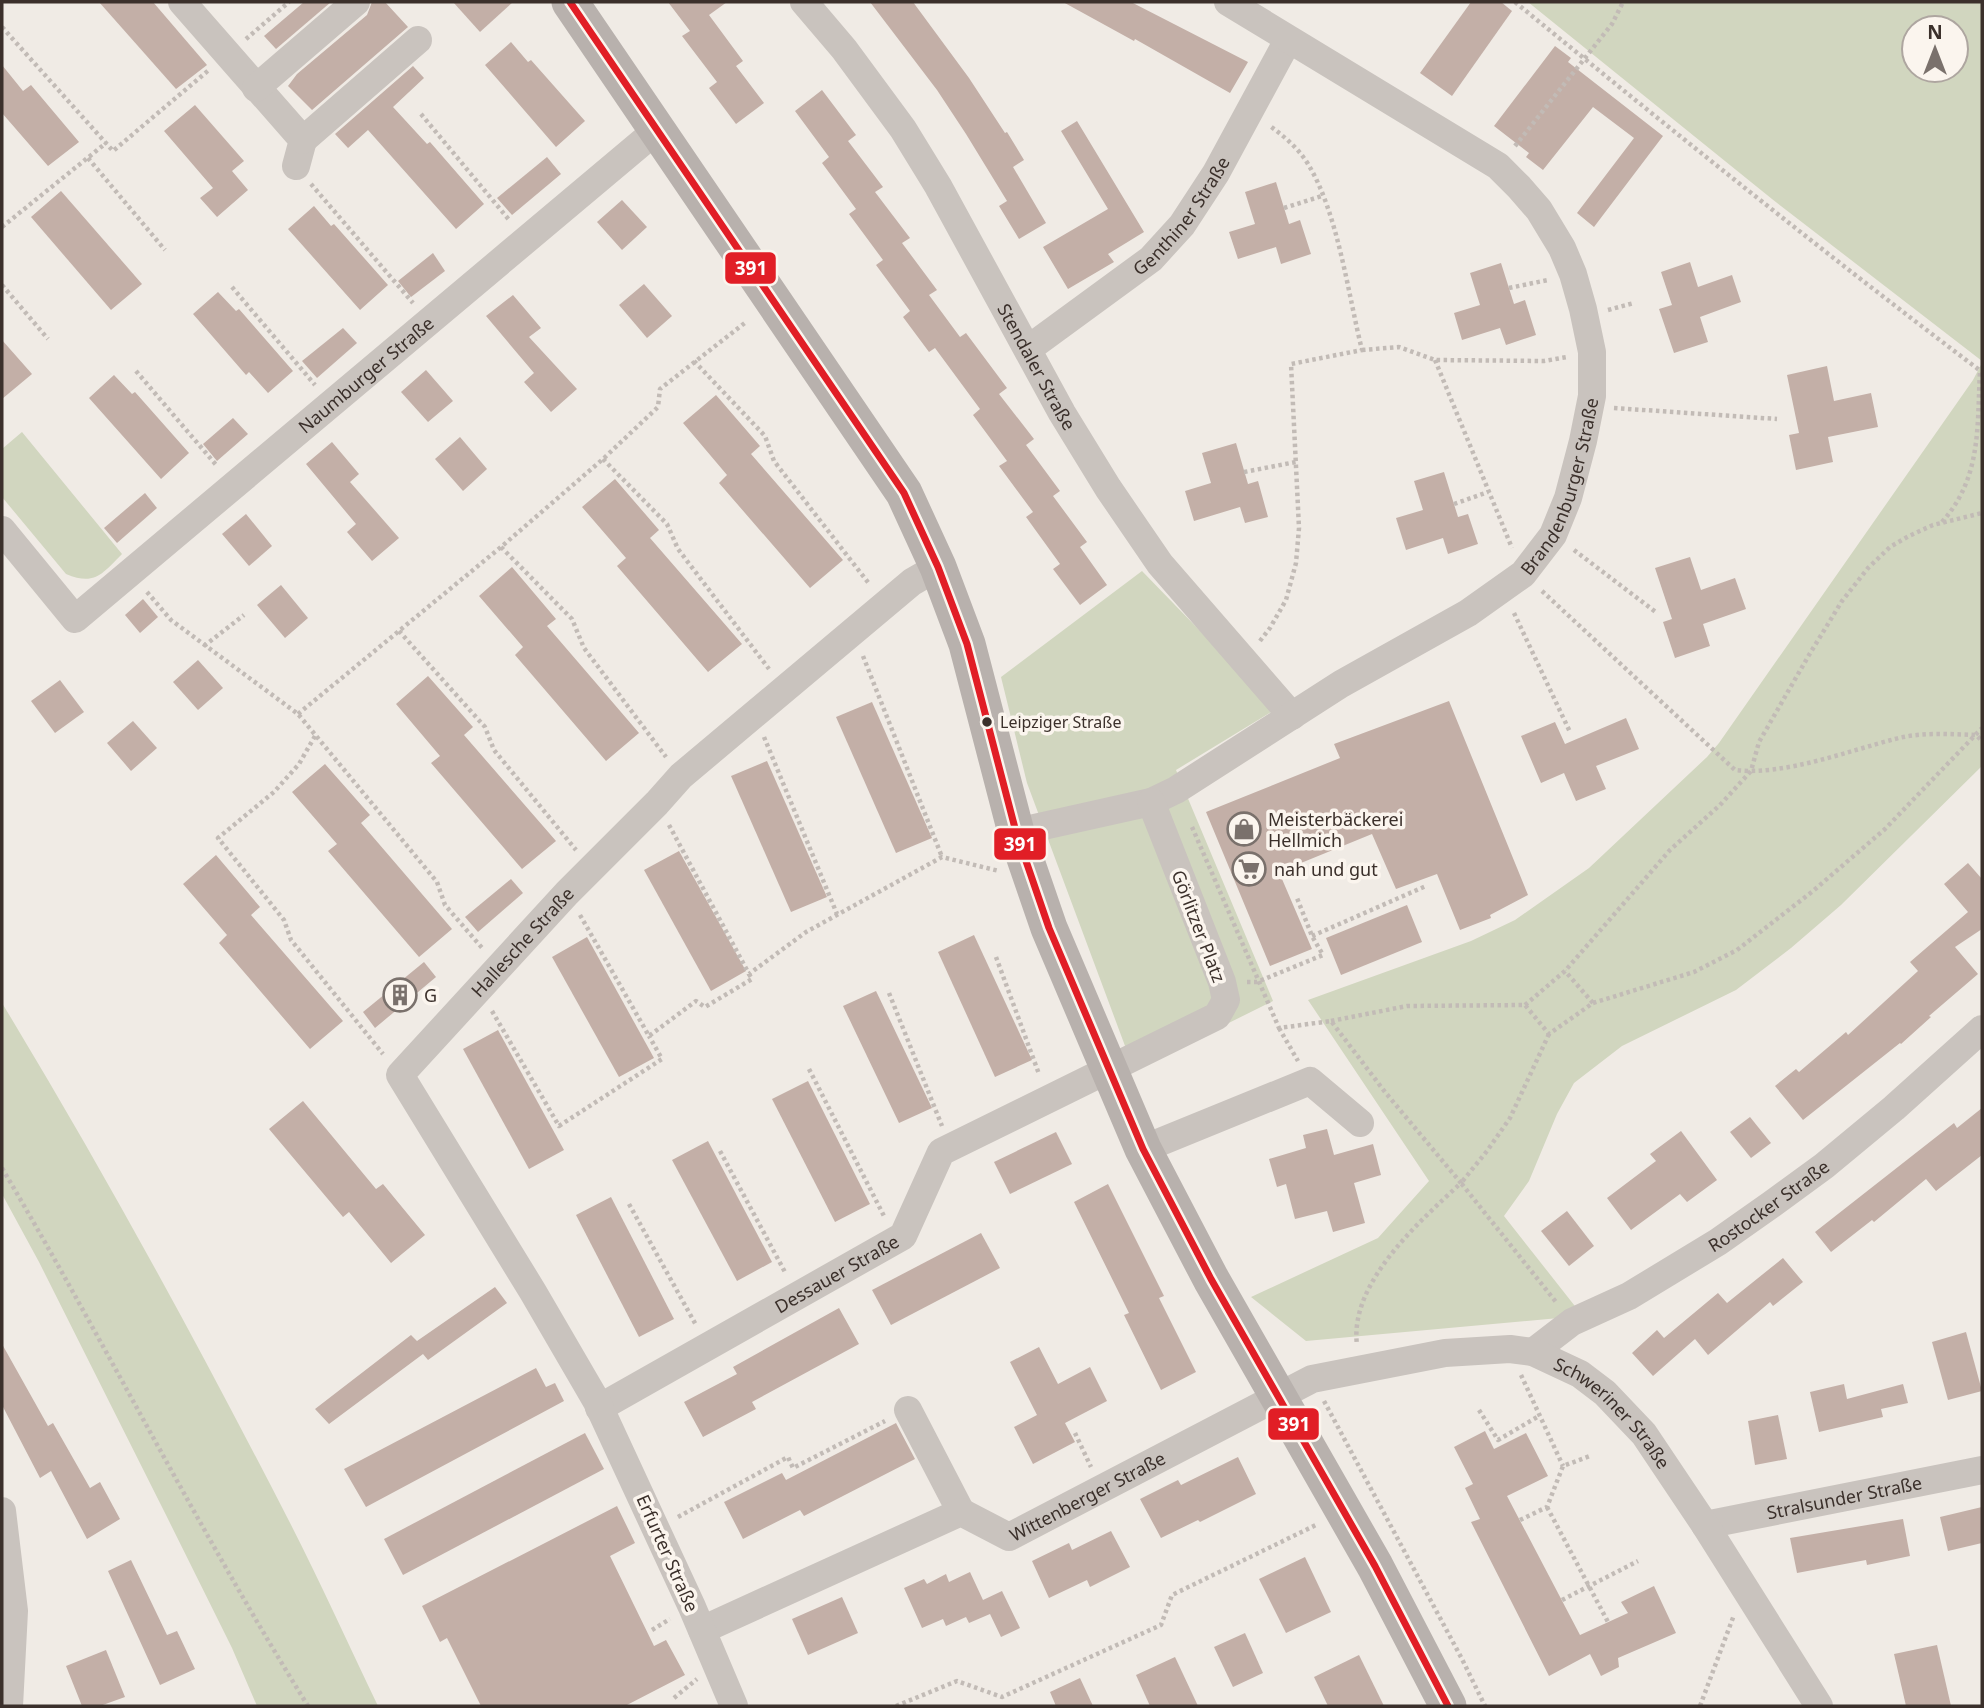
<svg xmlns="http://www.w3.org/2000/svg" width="1984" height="1708" font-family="'Noto Sans',sans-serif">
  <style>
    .green { fill: #d1d6bf; fill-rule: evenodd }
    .building { fill: #c3afa7 }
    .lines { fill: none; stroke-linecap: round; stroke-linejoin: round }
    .path { stroke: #c2bbb6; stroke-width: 4.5; stroke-dasharray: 3.5 3.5; stroke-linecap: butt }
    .minor { stroke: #c9c3be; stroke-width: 28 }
    .major { stroke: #b8b1ad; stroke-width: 37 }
    .bus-1-casing { stroke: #fbf5ee; stroke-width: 12 }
    .bus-1 { stroke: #e11e26; stroke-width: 7 }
    .bus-dot { fill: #3b302b; stroke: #fbf5ee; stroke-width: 2.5 }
    .labels { text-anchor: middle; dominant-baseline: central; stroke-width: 7; stroke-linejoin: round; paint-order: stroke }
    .bus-label { font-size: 16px; fill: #3b302b; stroke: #fbf5ee; text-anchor: start }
    .street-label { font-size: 18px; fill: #3b302b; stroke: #fbf5ee }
    .poi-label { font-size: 18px; fill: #3b302b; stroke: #fbf5ee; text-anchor: start }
    .line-badge { stroke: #fbf5ee; stroke-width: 2.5 }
    .badge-label { font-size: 19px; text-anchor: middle; font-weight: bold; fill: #fff }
  </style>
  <rect width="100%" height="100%" fill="#f0ebe5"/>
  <!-- green -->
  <g class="green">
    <path d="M1528 2H1982V361L1772 199ZM1956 28V70H1914V28Z"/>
    <path d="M1982 363V766L1841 905 1791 948 1736 990 1622 1046 1574 1083 1557 1114 1529 1181 1504 1216 1578 1310 1559 1318 1306 1341 1251 1297 1378 1238 1429 1181 1308 1000 1471 941 1515 920 1589 868 1707 757 1719 743 1973 380Z"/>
    <path d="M22 432 122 554C102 574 95 586 66 574L2 497V449Z"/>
    <path d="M1142 571 1276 709 1176 770 1273 1001 1134 1070 1027 783 1001 677Z"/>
    <path d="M2 1003C104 1171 198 1344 288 1519 320 1581 348 1644 378 1706H257L232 1648 166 1515 39 1262 2 1194Z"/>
  </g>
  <!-- building -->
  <g class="building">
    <path d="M99 2H153L207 65 176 89Z"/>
    <path d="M304 2H331L276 49 264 36Z"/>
    <path d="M372 2H385L408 27 312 110 288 86 297 74 367 15Z"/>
    <path d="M453 2H513L480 32Z"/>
    <path d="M668 2H727L709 15 743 61 736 66 764 103 736 124 709 88 717 82 682 36 690 31Z"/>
    <path d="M870 2H913L969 78 1005 133 1007 132 1024 160 1013 167 1046 223 1019 239 999 206 1007 201 966 134 937 90Z"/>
    <path d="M1063 2H1131L1248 62 1230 93 1135 39 1134 41Z"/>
    <path d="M1471 2H1501L1512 11 1452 96 1420 73Z"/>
    <path d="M511 42 528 62 531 60 585 121 556 147 485 65Z"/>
    <path d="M1555 46 1571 58 1568 62 1663 136 1594 227 1577 213 1634 138 1593 107 1543 170 1526 157 1529 153 1494 126Z"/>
    <path d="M2 65 23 91 31 85 79 142 48 166 2 113Z"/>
    <path d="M413 66 424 78 393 107 427 144 430 142 484 204 456 229 368 130 348 148 335 134Z"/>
    <path d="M822 90 856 135 848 141 883 187 875 192 910 238 902 243 937 290 929 295 960 337 966 333 1007 388 999 394 1034 439 1026 445 1060 491 1053 496 1087 542 1080 547 1107 585 1080 605 1053 569 1060 564 1026 517 1033 512 999 466 1007 461 973 415 980 409 935 348 929 352 903 317 910 311 876 265 883 260 849 214 856 209 822 163 829 157 795 111Z"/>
    <path d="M195 105 244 161 232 171 248 190 217 217 200 198 213 188 164 131Z"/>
    <path d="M1077 121 1144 232 1108 254 1114 262 1068 289 1043 247 1108 209 1061 131Z"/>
    <path d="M547 157 561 174 512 215 497 198Z"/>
    <path d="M1276 182 1289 224 1300 220 1311 254 1281 264 1276 247 1238 259 1229 232 1255 224 1245 192Z"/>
    <path d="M61 191 142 284 111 310 31 217Z"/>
    <path d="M622 200 647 227 622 250 597 222Z"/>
    <path d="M314 206 331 226 334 224 388 285 360 310 288 229Z"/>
    <path d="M433 253 445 271 411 297 398 281Z"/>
    <path d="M1690 262 1698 287 1732 275 1741 302 1700 317 1708 342 1674 353 1659 309 1672 305 1661 272Z"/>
    <path d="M1501 263 1514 304 1525 300 1536 335 1506 345 1500 328 1462 340 1454 313 1480 305 1470 273Z"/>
    <path d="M644 284 672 316 647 338 619 305Z"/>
    <path d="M218 292 236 311 239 309 293 371 268 393 249 372 246 375 193 314Z"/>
    <path d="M513 295 541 328 529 337 577 389 551 412 524 382 534 373 486 316Z"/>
    <path d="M343 328 357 343 317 378 302 361Z"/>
    <path d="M2 340 32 374 2 399Z"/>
    <path d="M1827 366 1834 401 1871 393 1878 427 1828 437 1833 462 1796 470 1789 435 1799 433 1787 375Z"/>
    <path d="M426 370 453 401 428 422 401 392Z"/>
    <path d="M114 375 132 394 135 392 189 453 161 479 89 398Z"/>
    <path d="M716 395 760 446 751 454 843 560 810 588 719 483 727 475 683 423Z"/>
    <path d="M233 418 248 434 217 461 203 444Z"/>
    <path d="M460 437 487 469 463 491 435 459Z"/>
    <path d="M332 442 359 474 350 482 399 538 372 561 347 532 356 524 306 464Z"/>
    <path d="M1236 443 1248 484 1258 481 1268 517 1245 523 1240 507 1194 521 1185 491 1211 483 1202 453Z"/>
    <path d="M1444 472 1458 517 1468 514 1478 544 1448 554 1443 538 1406 550 1396 518 1423 510 1414 481Z"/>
    <path d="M615 479 659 530 650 538 742 644 708 672 617 566 626 558 582 507Z"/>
    <path d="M145 493 157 508 117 543 104 528Z"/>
    <path d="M246 514 272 546 249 566 222 534Z"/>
    <path d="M1690 557 1701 590 1735 578 1746 609 1703 624 1710 646 1675 658 1663 622 1672 619 1655 568Z"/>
    <path d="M512 567 556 619 547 626 639 733 606 761 515 655 523 647 479 596Z"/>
    <path d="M281 585 308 618 285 638 257 605Z"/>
    <path d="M143 599 158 617 140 633 125 615Z"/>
    <path d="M198 660 223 688 198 710 173 682Z"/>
    <path d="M428 676 473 727 464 735 556 841 522 869 431 763 440 756 396 704Z"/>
    <path d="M60 680 84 712 55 733 31 701Z"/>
    <path d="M1449 701 1528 895 1490 915 1491 918 1460 930 1437 874 1396 889 1372 834 1279 872 1312 949 1270 966 1206 812 1340 758 1334 744Z"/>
    <path d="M872 702 932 838 896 853 836 717Z"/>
    <path d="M1626 718 1639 749 1596 766 1606 789 1576 801 1564 773 1541 783 1521 736 1555 722 1565 744Z"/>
    <path d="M133 721 157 748 131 771 107 743Z"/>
    <path d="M767 761 827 897 791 912 731 776Z"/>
    <path d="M325 764 370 815 361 823 452 929 419 957 328 851 337 844 292 792Z"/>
    <path d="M679 851 746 971 711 991 644 870Z"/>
    <path d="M216 855 260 907 251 915 343 1021 310 1049 219 943 227 935 183 884Z"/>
    <path d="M1968 863 1982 879V929L1955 947 1978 974 1929 1016 1931 1017 1901 1044 1900 1043 1803 1120 1775 1086 1796 1069 1799 1072 1846 1032 1848 1035 1918 971 1910 962 1968 912 1944 884Z"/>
    <path d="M511 879 523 893 478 932 465 917Z"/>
    <path d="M1407 905 1422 942 1341 975 1326 938Z"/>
    <path d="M974 935 1032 1060 995 1077 938 952Z"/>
    <path d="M587 937 654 1058 619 1077 552 957Z"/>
    <path d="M424 962 436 977 375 1028 363 1012Z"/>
    <path d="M876 991 932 1108 899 1123 843 1006Z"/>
    <path d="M498 1030 564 1150 529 1169 463 1049Z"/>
    <path d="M808 1081 870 1204 835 1222 772 1099Z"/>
    <path d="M303 1101 376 1189 383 1184 425 1235 391 1263 349 1212 343 1217 269 1129Z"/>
    <path d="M1982 1108V1155L1936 1191 1926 1179 1874 1222 1872 1220 1831 1252 1815 1232 1954 1123 1957 1128Z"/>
    <path d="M1750 1117 1771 1143 1751 1158 1730 1132Z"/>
    <path d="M1327 1129 1334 1155 1373 1144 1381 1175 1354 1183 1365 1223 1333 1232 1327 1211 1295 1219 1286 1184 1277 1187 1269 1159 1306 1148 1303 1135Z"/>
    <path d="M1681 1131 1717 1180 1687 1202 1680 1194 1631 1230 1607 1198 1656 1161 1650 1154Z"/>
    <path d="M1056 1132 1072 1164 1010 1194 994 1162Z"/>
    <path d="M708 1141 772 1262 737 1281 672 1160Z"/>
    <path d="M1108 1184 1164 1296 1159 1298 1196 1372 1161 1390 1124 1315 1129 1313 1074 1202Z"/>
    <path d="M611 1197 674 1319 639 1337 576 1215Z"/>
    <path d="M1567 1211 1594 1246 1569 1266 1541 1231Z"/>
    <path d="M981 1233 1000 1268 891 1325 872 1290Z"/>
    <path d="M1783 1258 1803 1282 1773 1306 1770 1302 1708 1355 1695 1339 1653 1376 1632 1353 1657 1330 1664 1338 1718 1293 1727 1303Z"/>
    <path d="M495 1287 507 1303 428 1360 423 1354 329 1424 315 1409 411 1335 417 1341Z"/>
    <path d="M839 1308 859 1344 752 1402 756 1409 703 1437 684 1402 737 1374 733 1367Z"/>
    <path d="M1966 1332 1982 1391 1948 1400 1932 1342Z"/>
    <path d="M2 1344 48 1426 53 1423 90 1488 100 1482 120 1519 87 1539 51 1471 40 1478 2 1405Z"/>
    <path d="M1039 1347 1058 1384 1090 1367 1107 1401 1065 1423 1075 1442 1033 1464 1014 1427 1037 1415 1010 1362Z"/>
    <path d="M536 1368 546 1387 555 1383 564 1401 366 1507 344 1469Z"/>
    <path d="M1844 1384 1847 1399 1903 1384 1908 1403 1881 1409 1883 1417 1819 1432 1810 1392Z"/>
    <path d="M1778 1415 1787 1459 1755 1465 1748 1421Z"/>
    <path d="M896 1423 915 1459 804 1516 800 1510 743 1539 724 1502 782 1473 786 1480Z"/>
    <path d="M1485 1431 1494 1449 1526 1433 1548 1476 1507 1496 1580 1635 1628 1613 1621 1602 1654 1586 1676 1633 1618 1658 1619 1667 1601 1676 1590 1654 1549 1676 1471 1522 1480 1519 1465 1488 1473 1484 1454 1447Z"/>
    <path d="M585 1433 604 1469 403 1575 384 1539Z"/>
    <path d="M1238 1457 1256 1494 1200 1522 1198 1520 1161 1538 1140 1499 1178 1480 1181 1485Z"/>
    <path d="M617 1506 635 1543 610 1556 654 1646 666 1640 685 1675 625 1706H481L447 1638 440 1642 422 1606Z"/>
    <path d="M1982 1507V1543L1948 1551 1940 1517Z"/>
    <path d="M1903 1519 1910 1556 1867 1565 1866 1560 1797 1573 1790 1538Z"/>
    <path d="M1111 1531 1130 1567 1090 1587 1087 1580 1049 1598 1032 1561 1069 1543 1072 1550Z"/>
    <path d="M1305 1557 1331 1612 1286 1633 1259 1579Z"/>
    <path d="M131 1560 167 1635 177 1631 195 1669 160 1685 108 1571Z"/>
    <path d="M970 1572 983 1600 1002 1591 1020 1628 1001 1637 990 1614 969 1623 966 1617 946 1626 943 1619 922 1628 904 1588 924 1579 927 1584 946 1574 949 1582Z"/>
    <path d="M842 1597 858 1633 808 1655 792 1619Z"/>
    <path d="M1245 1633 1263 1673 1233 1687 1214 1647Z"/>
    <path d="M1937 1645 1951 1706H1906L1894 1654Z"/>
    <path d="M106 1650 125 1697 100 1706H82L66 1666Z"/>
    <path d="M1359 1655 1384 1706H1328L1314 1677Z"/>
    <path d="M1175 1657 1198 1706H1150L1136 1675Z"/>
    <path d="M1080 1678 1093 1706H1056L1050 1692Z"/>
  </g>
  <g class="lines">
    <!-- path -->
    <g class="path">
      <path d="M1515 2C1669 128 1824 253 1982 372"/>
      <path d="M2 27 113 151 210 69"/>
      <path d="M246 39 289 2"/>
      <path d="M421 114 510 221"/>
      <path d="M1515 146 1612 24 1623 2"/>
      <path d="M88 158 165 250"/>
      <path d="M311 184 413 303"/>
      <path d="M1284 208 1322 196"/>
      <path d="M2 227 106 143"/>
      <path d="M2 285 48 339"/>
      <path d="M232 287 315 385"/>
      <path d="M1509 288 1548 280"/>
      <path d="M1608 310 1634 303"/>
      <path d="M1362 350 1399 347 1435 360 1544 361 1567 357"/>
      <path d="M1435 360 1512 548"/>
      <path d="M694 361 765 436 774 461 870 585"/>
      <path d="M136 371 217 466"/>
      <path d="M1614 408 1777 419"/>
      <path d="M603 459 667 524 678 549 769 669"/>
      <path d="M1244 472 1296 462"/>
      <path d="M1454 504 1488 492"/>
      <path d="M1942 522C1982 477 1977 426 1980 370"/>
      <path d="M501 547 572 619 584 648 666 757"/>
      <path d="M1574 550 1657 613"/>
      <path d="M1542 591 1735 770C1783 776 1848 751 1895 739 1920 732 1950 734 1976 735L1982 741"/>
      <path d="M147 592 171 620 298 714 437 882 445 905 483 949"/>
      <path d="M1514 613 1570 732"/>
      <path d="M399 631 485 727 494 750 576 850"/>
      <path d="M1260 641 1270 628 1286 600 1296 563 1299 528 1291 364 1362 350C1348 294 1338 213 1308 164 1298 148 1285 137 1270 126"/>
      <path d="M204 646 244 615"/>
      <path d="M863 656 942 857"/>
      <path d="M298 714 501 547 603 459 658 407 660 389 746 322"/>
      <path d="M315 736 299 764 274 792 218 838 284 920 291 940 383 1054"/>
      <path d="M764 737 837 914"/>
      <path d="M669 825 749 974 806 932 942 857 999 871"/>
      <path d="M1192 827 1279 1028 1331 1021 1385 1092 1461 1183C1419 1222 1349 1283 1357 1345"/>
      <path d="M580 915 649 1036 696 1001 705 1007 752 979 749 974"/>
      <path d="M1312 936 1426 886"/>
      <path d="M996 957 1039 1074"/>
      <path d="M1247 982H1257L1323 955 1312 936 1297 898"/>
      <path d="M889 993 942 1126"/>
      <path d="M1593 1003 1694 972 1737 950 1813 891 1885 829 1982 728"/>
      <path d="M1525 1005 1565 971 1670 850 1720 805 1751 771 1759 742 1809 655 1842 601 1868 568 1890 547 1909 536 1933 525 1982 513"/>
      <path d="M492 1011 559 1126 662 1059 649 1036"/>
      <path d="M1331 1021 1407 1006 1525 1005 1549 1034 1593 1003 1565 971"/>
      <path d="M1279 1028 1298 1061"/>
      <path d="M1549 1034 1510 1118 1487 1151 1461 1183 1556 1302"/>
      <path d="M809 1069 885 1218"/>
      <path d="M720 1151 786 1274"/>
      <path d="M2 1168C107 1346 199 1531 308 1706"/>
      <path d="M629 1204 696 1325"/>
      <path d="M1521 1375 1563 1466"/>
      <path d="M1324 1401 1462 1659 1485 1706"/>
      <path d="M1479 1410 1498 1440 1539 1416"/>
      <path d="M1075 1433 1091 1467"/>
      <path d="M1547 1507 1608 1622"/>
      <path d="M678 1517 788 1457 793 1468 885 1421"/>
      <path d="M1520 1520 1547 1507 1563 1466 1590 1456"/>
      <path d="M1562 1600 1638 1561"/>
      <path d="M652 1630 670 1619"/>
      <path d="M674 1698 697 1679"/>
      <path d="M896 1706 957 1681 1002 1697 1161 1625 1172 1595 1318 1524"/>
      <path d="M1700 1706 1734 1615"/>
    </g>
    <!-- minor -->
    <g class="minor">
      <path d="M182 2 303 140 296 166"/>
      <path id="s1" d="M804 2 844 49 903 129 938 186 1062 413 1108 488 1160 564 1292 716"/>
      <path d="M256 88 356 2"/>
      <path d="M303 140 418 40"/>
      <path id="s2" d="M1028 349 1151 259 1182 225 1216 173 1288 40"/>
      <path id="s3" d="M2 530 75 619 658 129"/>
      <path id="s4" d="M1016 832 1151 802 1176 790 1341 684 1468 613 1523 574 1553 535 1568 498 1583 441 1592 396V352L1583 309 1573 274 1562 248 1539 210 1519 187 1498 166 1228 2"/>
      <path d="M1143 1149 1310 1081 1360 1123"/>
      <path id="s5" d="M1533 1352 1572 1322 1629 1296 1718 1242 1772 1204 1824 1166 1894 1108 1982 1029"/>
      <path id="s6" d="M599 1408 903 1236 941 1152 1217 1016 1226 1000 1222 982 1151 802"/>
      <path d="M908 1410 961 1512"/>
      <path d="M2 1511 14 1611 9 1706"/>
      <path id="s7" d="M1705 1525 1982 1470"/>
      <path id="s8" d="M702 1630 961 1512 1009 1537 1312 1379 1445 1353 1510 1349 1533 1352 1580 1374 1605 1393 1644 1434 1705 1525 1819 1706"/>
      <path id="s9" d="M734 1706 692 1607 597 1402 533 1292 400 1075 567 893 657 803 681 776 912 582 938 567"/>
    </g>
    <!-- major -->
    <path class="major" d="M570 2 904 493 938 567 967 644 1016 832 1049 928 1143 1149 1211 1279 1375 1566 1448 1706"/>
    <defs>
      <path id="bus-1" d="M570 2 904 493 938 567 967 644 1016 832 1049 928 1143 1149 1211 1279 1375 1566 1448 1706"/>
    </defs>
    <!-- bus-1 casing -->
    <use href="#bus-1" class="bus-1-casing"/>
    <!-- bus-1 -->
    <use href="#bus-1" class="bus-1"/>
  </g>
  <!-- icons -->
  <defs>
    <symbol id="shop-ring" viewBox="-11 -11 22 22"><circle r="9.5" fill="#fbf5ee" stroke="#7a716c" stroke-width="1.5"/><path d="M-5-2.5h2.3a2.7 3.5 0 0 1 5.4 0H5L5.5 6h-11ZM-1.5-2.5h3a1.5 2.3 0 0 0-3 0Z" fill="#7a716c"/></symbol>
    <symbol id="supermarket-ring" viewBox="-11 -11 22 22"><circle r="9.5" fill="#fbf5ee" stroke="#7a716c" stroke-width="1.5"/><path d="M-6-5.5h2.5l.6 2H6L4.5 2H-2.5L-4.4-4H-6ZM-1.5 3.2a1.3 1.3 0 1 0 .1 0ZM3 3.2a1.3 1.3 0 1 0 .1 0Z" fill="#7a716c"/></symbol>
    <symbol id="building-ring" viewBox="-11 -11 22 22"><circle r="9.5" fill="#fbf5ee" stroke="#7a716c" stroke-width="1.5"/><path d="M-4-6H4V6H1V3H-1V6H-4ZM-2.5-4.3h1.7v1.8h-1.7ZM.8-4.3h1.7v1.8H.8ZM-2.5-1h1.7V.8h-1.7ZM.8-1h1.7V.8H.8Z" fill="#7a716c"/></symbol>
  </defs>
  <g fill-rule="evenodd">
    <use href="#shop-ring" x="1225" y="810" width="38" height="38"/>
    <use href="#supermarket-ring" x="1230" y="850" width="38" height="38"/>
    <use href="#building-ring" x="381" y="976" width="38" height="38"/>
  </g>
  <!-- markers -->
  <circle class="bus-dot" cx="987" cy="722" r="6"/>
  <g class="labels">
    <!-- bus labels -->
    <g class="bus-label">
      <text x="1000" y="722">Leipziger Straße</text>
    </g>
    <!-- street labels -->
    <g class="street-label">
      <text stroke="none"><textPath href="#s2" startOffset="205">Genthiner Straße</textPath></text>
      <text stroke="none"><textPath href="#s1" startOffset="434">Stendaler Straße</textPath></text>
      <text stroke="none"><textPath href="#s3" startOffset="495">Naumburger Straße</textPath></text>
      <text stroke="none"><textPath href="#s4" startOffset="672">Brandenburger Straße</textPath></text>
      <text transform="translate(1199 926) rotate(69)">Görlitzer Platz</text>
      <text stroke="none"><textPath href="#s9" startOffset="896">Hallesche Straße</textPath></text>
      <text stroke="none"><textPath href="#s5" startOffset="278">Rostocker Straße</textPath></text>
      <text stroke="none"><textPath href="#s6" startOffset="273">Dessauer Straße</textPath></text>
      <text stroke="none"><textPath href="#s8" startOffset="1006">Schweriner Straße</textPath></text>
      <text stroke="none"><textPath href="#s8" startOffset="427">Wittenberger Straße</textPath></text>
      <text stroke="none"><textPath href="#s7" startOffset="142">Stralsunder Straße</textPath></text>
      <text transform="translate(668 1553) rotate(66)">Erfurter Straße</text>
    </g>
    <!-- poi labels -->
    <g class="poi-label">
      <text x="1268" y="819">Meisterbäckerei<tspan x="1268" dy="21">Hellmich</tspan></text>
      <text x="1274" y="869">nah und gut</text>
      <text x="424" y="995">G</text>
    </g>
  </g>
  <g class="line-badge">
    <rect x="724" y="251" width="53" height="34" rx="7" fill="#e11e26"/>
    <rect x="993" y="827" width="54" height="34" rx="7" fill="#e11e26"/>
    <rect x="1267" y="1407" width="53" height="34" rx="7" fill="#e11e26"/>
  </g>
  <g class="badge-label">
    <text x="751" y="275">391</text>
    <text x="1020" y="851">391</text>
    <text x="1294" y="1431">391</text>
  </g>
  <!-- border -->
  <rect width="1984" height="1708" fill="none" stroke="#3b302b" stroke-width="7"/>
  <!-- north arrow -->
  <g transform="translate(1935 49)"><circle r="33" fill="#fbf5ee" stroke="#aea6a0" stroke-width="2"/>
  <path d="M0-5L12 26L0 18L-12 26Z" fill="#7a716c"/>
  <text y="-10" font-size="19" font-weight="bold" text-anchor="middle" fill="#3b302b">N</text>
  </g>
</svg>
